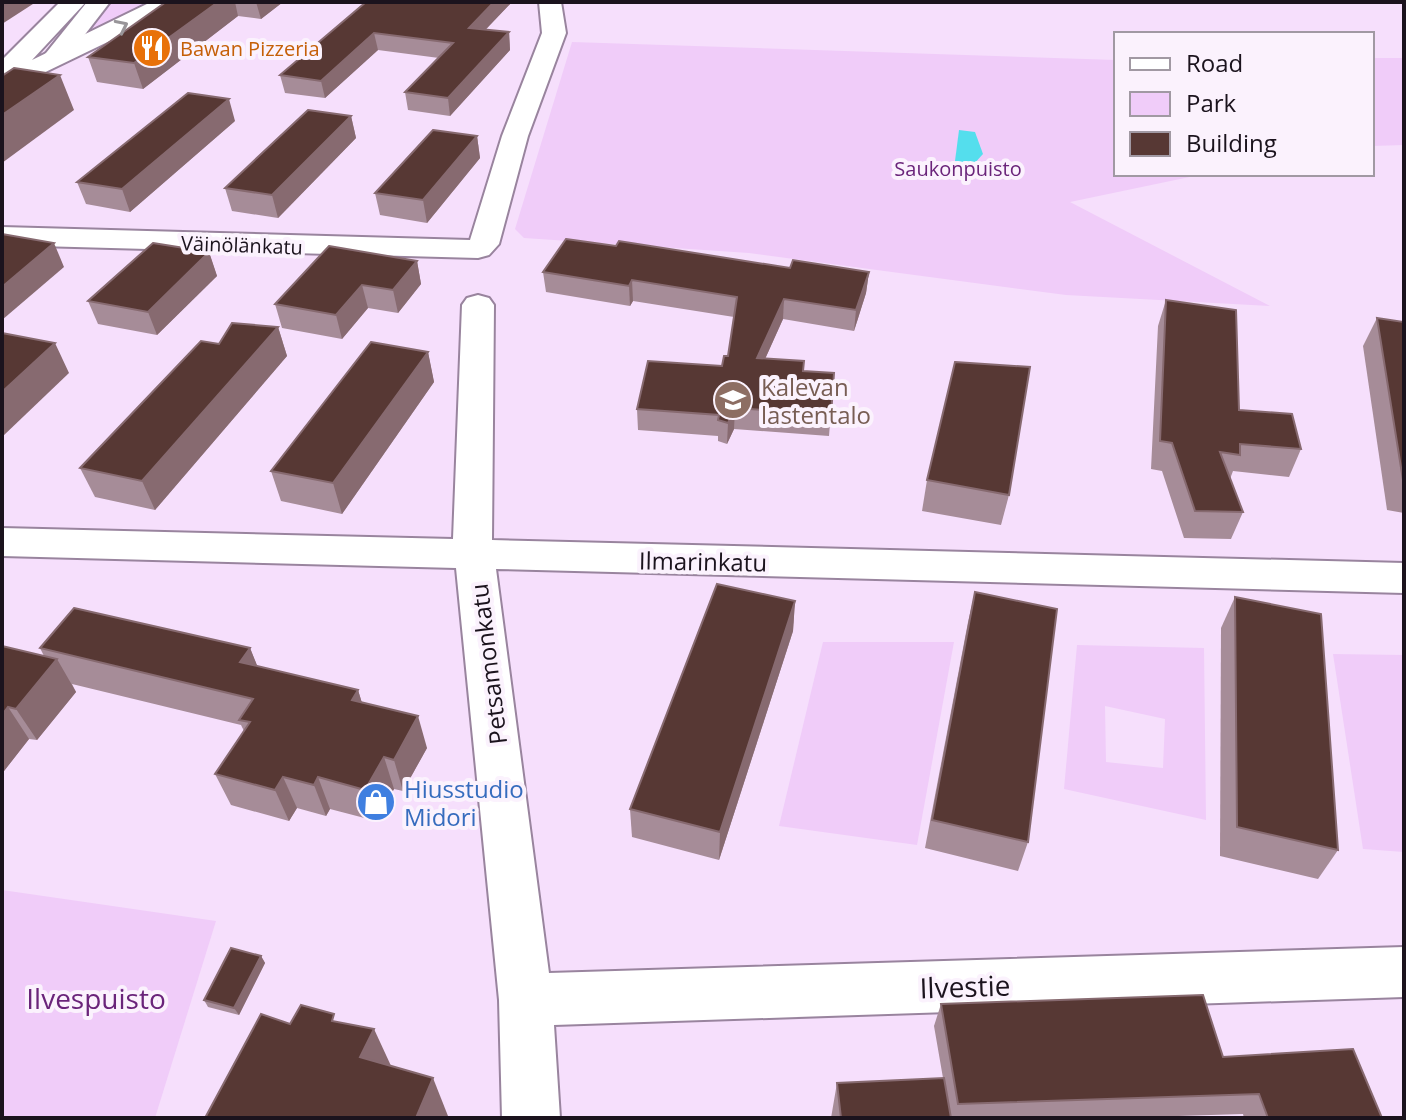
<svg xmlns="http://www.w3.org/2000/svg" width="1406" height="1120" font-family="'Open Sans',sans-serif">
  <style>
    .green { fill: #f0ccf9; fill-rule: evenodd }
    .water { fill: #54deed }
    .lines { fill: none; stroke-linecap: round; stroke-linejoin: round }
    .minor-casing { stroke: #99849e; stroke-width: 4 }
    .major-casing { stroke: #99849e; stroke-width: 4 }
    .minor { fill: #fff; fill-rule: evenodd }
    .major { fill: #fff; fill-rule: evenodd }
    .wall { fill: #a68c98 }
    .shaded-wall { fill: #876a70 }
    .building { fill: #573834; stroke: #876a70; stroke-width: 2 }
    .oneway { stroke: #989599 }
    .labels { text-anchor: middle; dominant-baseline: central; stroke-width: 8; stroke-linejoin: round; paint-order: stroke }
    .far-food-label { font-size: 20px; fill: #c56008; stroke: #fbf2fd; text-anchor: start }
    .far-park-label { font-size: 20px; fill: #6a247a; stroke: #fbf2fd }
    .far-street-label { font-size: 20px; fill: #1b131d; stroke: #fbf2fd }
    .education-label { font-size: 24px; fill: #785e54; stroke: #fbf2fd; text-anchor: start }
    .street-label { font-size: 24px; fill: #1b131d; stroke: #fbf2fd }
    .shop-label { font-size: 24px; fill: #366cbe; stroke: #fbf2fd; text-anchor: start }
    .near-street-label { font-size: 28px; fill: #1b131d; stroke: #fbf2fd }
    .near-park-label { font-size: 28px; fill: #6a247a; stroke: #fbf2fd }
  </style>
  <rect width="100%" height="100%" fill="#f6dffc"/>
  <!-- green -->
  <g class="green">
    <path d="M106 2H154L84 35Z"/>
    <path d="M572 42 1116 60V174H1204L1070 202 1270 306 1066 295 749 253 524 238 515 229Z"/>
    <path d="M1372 58H1404V145L1372 146Z"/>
    <path d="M823 642H954L917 845 779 826Z"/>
    <path d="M1077 645 1204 648 1206 820 1064 789ZM1105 706 1165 719 1163 768 1106 762Z"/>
    <path d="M1333 654 1404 655V852L1363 849Z"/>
    <path d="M2 890 216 921 155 1118H2Z"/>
  </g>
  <!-- water -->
  <path class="water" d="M959 130 975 132 983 154 973 165 955 161Z"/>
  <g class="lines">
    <defs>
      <g id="minor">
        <path d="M87 2H110L63 63H45L42 58Z"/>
        <path d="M539 2H561L566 33 528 136 499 244 489 255 478 258 2 245V227L470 240 502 136 542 33Z"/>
        <path d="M478 295 489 298 494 305 492 540 1404 563V593L496 569 549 973 1404 947V997L554 1025 560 1118H502L499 1000 456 568 2 556V528L453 539 462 305 467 298Z"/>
      </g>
      <path id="major" d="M60 2H86L32 60 151 2H183L180 7 2 93V74L5 73 2 72V60Z"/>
    </defs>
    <!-- minor casing -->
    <use href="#minor" class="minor-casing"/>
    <!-- major casing -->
    <use href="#major" class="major-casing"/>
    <!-- minor -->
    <use href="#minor" class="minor"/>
    <!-- major -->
    <use href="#major" class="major"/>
  </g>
  <!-- wall -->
  <g class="wall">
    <path d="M166 2H283L261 19 238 16 143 89 97 82 88 57Z"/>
    <path d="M366 2H512L485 30 509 32 510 50 450 116 408 110 405 92 439 58 378 50 325 98 285 93 280 75Z"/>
    <path d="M351 116 356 138 278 218 232 211 225 188Z"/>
    <path d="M235 121 130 212 86 204 77 182Z"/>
    <path d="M477 136 480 158 427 223 380 215 375 193Z"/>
    <path d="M616 246 790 268 869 272 866 293 854 331 783 319 765 359 804 371 834 373 829 436 734 429 727 444 718 441V436L638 430 637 409 722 366 728 356 734 317 633 301 630 306 546 292 543 272Z"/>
    <path d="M209 252 217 276 157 335 98 324 88 301Z"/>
    <path d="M417 261 421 284 398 313 368 308 342 339 282 328 275 304Z"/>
    <path d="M1166 300 1239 410 1301 449 1289 477 1233 471 1230 479 1243 512 1231 539 1184 538 1162 471 1151 469 1158 326Z"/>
    <path d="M1377 318 1404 322V513L1387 510 1363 346Z"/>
    <path d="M278 327 287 356 155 510 95 497 80 468 219 344Z"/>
    <path d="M428 352 434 382 342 514 281 501 271 471Z"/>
    <path d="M927 480 1009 495 1001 525 922 511Z"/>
    <path d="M975 592 1028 842 1018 871 925 848 968 622Z"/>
    <path d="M1235 597 1338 850 1318 879 1220 856 1221 628Z"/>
    <path d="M795 601 793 631 719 860 632 837 630 809Z"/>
    <path d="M2 646 44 656 40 648H250L257 666 358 690 362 703 427 748 403 791 394 789 376 821 330 809 326 816 297 808 289 821 231 805 215 774 244 731 241 725 72 684 76 692 37 740 29 739 4 771 2 770Z"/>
    <path d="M261 956 265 963 239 1015 208 1007 204 1000Z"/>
    <path d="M941 1004 1223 1057 1382 1118H1244L1243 1114 1114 1118H831L837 1083 943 1078 934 1026Z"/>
  </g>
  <!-- shaded-wall -->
  <g class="shaded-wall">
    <path d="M2 2H36L2 24Z"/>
    <path d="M218 2H235L238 16 143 89 134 63Z"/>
    <path d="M256 2H283L261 19Z"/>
    <path d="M494 2H512L471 45 469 28Z"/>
    <path d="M509 32 510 50 450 116 448 98Z"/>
    <path d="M374 33 378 50 325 98 321 81Z"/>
    <path d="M60 75 74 110 2 163V115Z"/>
    <path d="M229 99 235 121 130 212 122 189Z"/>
    <path d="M351 116 356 138 278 218 272 195Z"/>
    <path d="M477 136 480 158 427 223 423 200Z"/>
    <path d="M54 243 64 267 2 320V287Z"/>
    <path d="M209 252 217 276 157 335 148 312Z"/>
    <path d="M417 261 421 284 398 313 393 290Z"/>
    <path d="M869 272 866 293 854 331 856 310Z"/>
    <path d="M632 280 633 301 630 306 629 286Z"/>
    <path d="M362 285 368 308 342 339 336 315Z"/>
    <path d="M784 299 783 319 756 379 757 358Z"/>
    <path d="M278 327 287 356 155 510 142 481Z"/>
    <path d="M55 343 69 373 2 437V392Z"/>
    <path d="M428 352 434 382 342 514 333 483Z"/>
    <path d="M735 408 734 429 727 444 728 423Z"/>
    <path d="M795 601 793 631 719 860 720 832Z"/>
    <path d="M250 648 263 680 240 662Z"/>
    <path d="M57 659 76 692 37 740 16 709Z"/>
    <path d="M358 690 368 723 352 700Z"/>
    <path d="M8 707 29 739 4 771 2 768V715Z"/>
    <path d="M418 716 427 748 403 791 394 760Z"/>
    <path d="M384 757 394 789 376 821 365 790Z"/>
    <path d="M283 777 297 808 289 821 275 790Z"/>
    <path d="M318 777 330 809 326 816 314 785Z"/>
    <path d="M261 956 265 963 239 1015 234 1008Z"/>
    <path d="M374 1029 392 1068 360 1057Z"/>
    <path d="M433 1078 448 1116 447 1118H416Z"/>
  </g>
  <!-- building -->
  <g class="building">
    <path d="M166 2H218L134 63 88 57Z"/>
    <path d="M366 2H494L469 28 509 32 448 98 405 92 453 43 374 33 321 81 280 75Z"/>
    <path d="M14 68 60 75 2 115V76Z"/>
    <path d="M188 93 229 99 122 189 77 182Z"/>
    <path d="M308 110 351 116 272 195 225 188Z"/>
    <path d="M433 130 477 136 423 200 375 193Z"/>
    <path d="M2 234 54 243 2 287Z"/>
    <path d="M566 239 616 246 619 241 790 268 793 260 869 272 856 310 784 299 757 358 804 361 803 371 834 373 831 415 735 408 728 423 718 420 719 415 637 409 648 361 722 366 724 356H728L737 297 632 280 629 286 543 272Z"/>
    <path d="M153 243 209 252 148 312 88 301Z"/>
    <path d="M329 246 417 261 393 290 362 285 336 315 275 304Z"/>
    <path d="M1166 300 1236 310 1239 410 1292 414 1301 449 1240 444V455L1220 452 1243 512 1195 511 1172 443 1160 441Z"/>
    <path d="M1377 318 1404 322V480H1403Z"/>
    <path d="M232 323 278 327 142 481 80 468 201 341 219 344Z"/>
    <path d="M2 333 55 343 2 392Z"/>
    <path d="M371 342 428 352 333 483 271 471Z"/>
    <path d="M955 362 1030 367 1009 495 927 480Z"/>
    <path d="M717 584 795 601 720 832 630 809Z"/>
    <path d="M975 592 1057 609 1028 842 932 820Z"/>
    <path d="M1235 597 1321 614 1338 850 1237 827Z"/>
    <path d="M74 608 250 648 240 662 358 690 352 700 418 716 394 760 384 757 365 790 318 777 314 785 283 777 275 790 215 774 250 722 239 720 253 699 40 648Z"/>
    <path d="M2 646 57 659 16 709 8 707 2 715Z"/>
    <path d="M231 948 261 956 234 1008 204 1000Z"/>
    <path d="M1203 995 1223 1057 1353 1049 1382 1118H1268L1259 1094 958 1104 941 1004Z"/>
    <path d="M301 1005 334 1014 332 1021 374 1029 360 1057 433 1078 416 1118H205L261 1014 290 1024Z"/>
    <path d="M944 1078 951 1118H841L837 1083Z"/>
  </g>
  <!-- one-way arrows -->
  <defs><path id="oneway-chevron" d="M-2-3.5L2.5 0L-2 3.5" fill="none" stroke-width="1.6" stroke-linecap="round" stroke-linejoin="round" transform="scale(2)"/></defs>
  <use class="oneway" href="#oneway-chevron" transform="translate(122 26) rotate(-26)"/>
  <!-- icons -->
  <defs>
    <symbol id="restaurant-disc" viewBox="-11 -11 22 22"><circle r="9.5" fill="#e8710a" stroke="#fbf2fd"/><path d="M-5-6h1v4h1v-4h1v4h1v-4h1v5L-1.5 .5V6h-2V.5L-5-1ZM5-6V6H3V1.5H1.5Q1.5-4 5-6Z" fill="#fff"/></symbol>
    <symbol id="school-disc" viewBox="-11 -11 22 22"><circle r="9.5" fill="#8d6e63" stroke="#fbf2fd"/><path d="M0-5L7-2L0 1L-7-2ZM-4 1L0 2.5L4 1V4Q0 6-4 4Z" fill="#fff"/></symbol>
    <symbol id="shop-disc" viewBox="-11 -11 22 22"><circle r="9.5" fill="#3f7fe0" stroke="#fbf2fd"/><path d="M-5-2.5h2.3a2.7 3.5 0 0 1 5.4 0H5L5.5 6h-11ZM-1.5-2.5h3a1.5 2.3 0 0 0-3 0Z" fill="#fff"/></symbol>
  </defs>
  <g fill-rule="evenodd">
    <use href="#restaurant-disc" x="130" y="26" width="44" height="44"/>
    <use href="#school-disc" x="711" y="378" width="44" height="44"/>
    <use href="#shop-disc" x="354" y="780" width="44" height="44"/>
  </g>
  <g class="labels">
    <!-- far-food labels -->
    <g class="far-food-label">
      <text x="180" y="48">Bawan Pizzeria</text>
    </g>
    <!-- far-park labels -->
    <g class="far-park-label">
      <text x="958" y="168">Saukonpuisto</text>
    </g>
    <!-- far-street labels -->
    <g class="far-street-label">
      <text transform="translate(242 245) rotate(2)">Väinölänkatu</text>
    </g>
    <!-- education labels -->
    <g class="education-label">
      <text x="761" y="386">Kalevan<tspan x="761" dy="28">lastentalo</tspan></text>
    </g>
    <!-- street labels -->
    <g class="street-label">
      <text transform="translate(703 561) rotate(1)">Ilmarinkatu</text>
      <text transform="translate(488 664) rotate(-97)">Petsamonkatu</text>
    </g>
    <!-- shop labels -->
    <g class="shop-label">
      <text x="404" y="788">Hiusstudio<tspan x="404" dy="28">Midori</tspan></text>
    </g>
    <!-- near-street labels -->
    <g class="near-street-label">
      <text transform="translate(965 986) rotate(-2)">Ilvestie</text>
    </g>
    <!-- near-park labels -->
    <g class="near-park-label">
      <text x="96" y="998">Ilvespuisto</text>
    </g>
  </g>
  <!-- border -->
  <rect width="1406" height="1120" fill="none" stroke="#1b131d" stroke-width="8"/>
  <!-- legend -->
  <rect x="1114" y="32" width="260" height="144" fill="#fbf2fd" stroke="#a199a3" stroke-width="2"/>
  <rect x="1130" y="58" width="40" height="12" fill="#ffffff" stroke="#a199a3" stroke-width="2"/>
  <text x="1186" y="72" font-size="24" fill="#1b131d">Road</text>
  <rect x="1130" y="92" width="40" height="24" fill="#f0ccf9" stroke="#a199a3" stroke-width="2"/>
  <text x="1186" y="112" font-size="24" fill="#1b131d">Park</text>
  <rect x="1130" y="132" width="40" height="24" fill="#573834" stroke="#a199a3" stroke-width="2"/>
  <text x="1186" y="152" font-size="24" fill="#1b131d">Building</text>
</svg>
